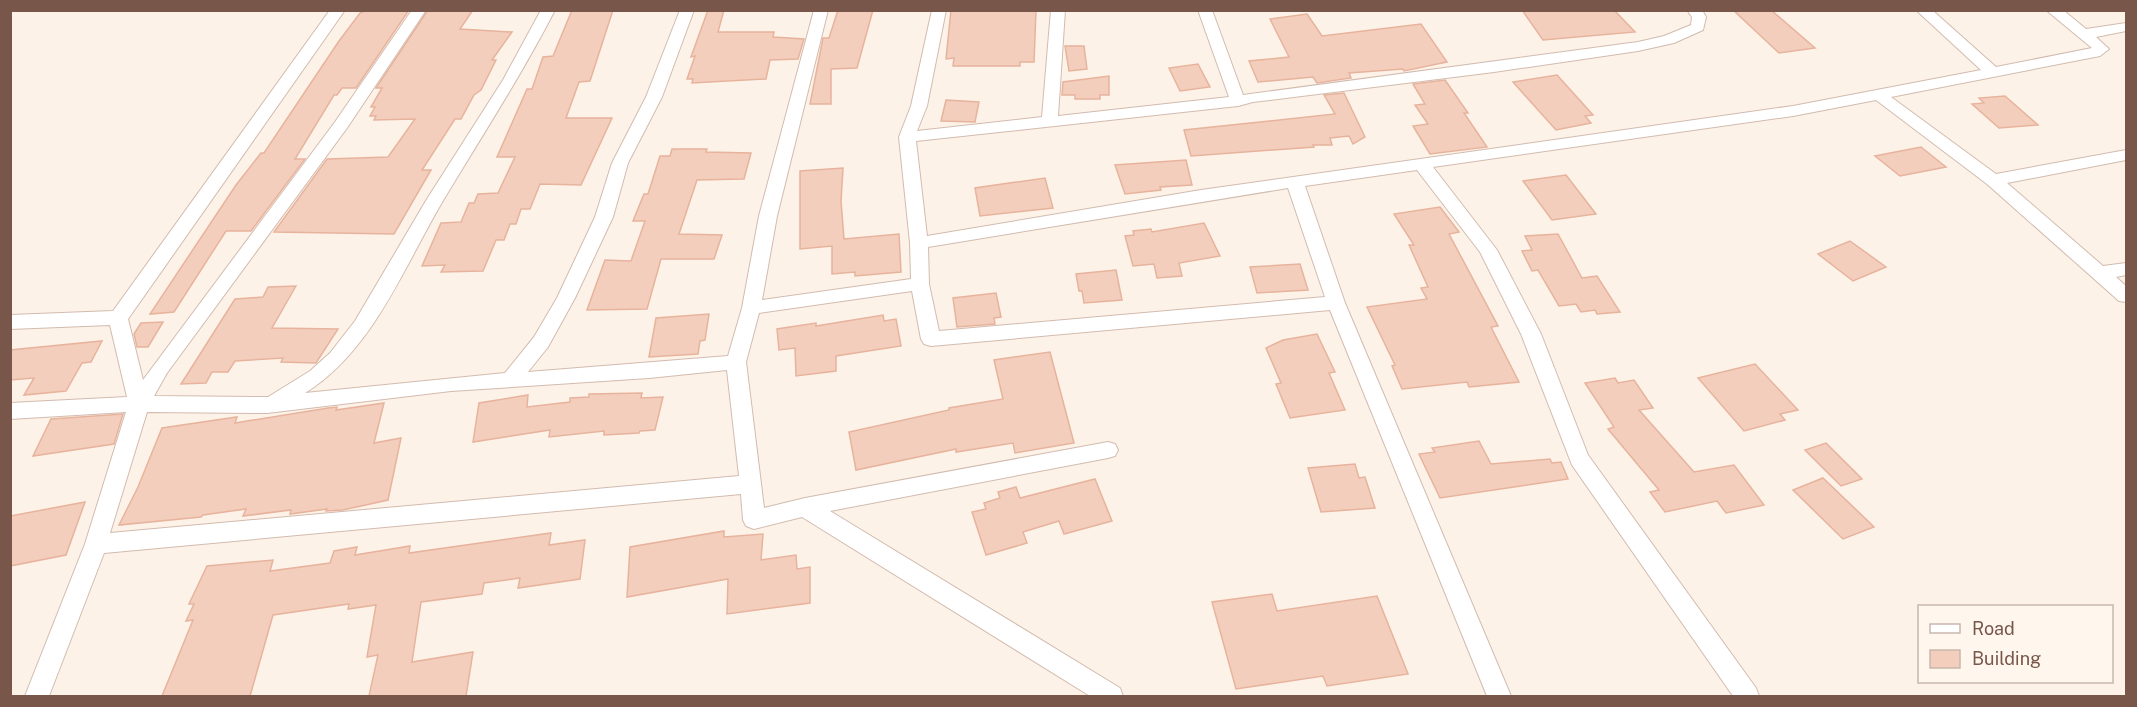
<svg xmlns="http://www.w3.org/2000/svg" width="2137" height="707" font-family="'Public Sans',sans-serif">
  <style>
    .building { fill: #f3cebd; stroke: #e7b39d; stroke-width: 1.5 }
    .lines { fill: none; stroke-linecap: round; stroke-linejoin: round }
    .minor-casing { stroke: #d2bbaf; stroke-width: 2 }
    .minor { fill: #fff; fill-rule: evenodd }
  </style>
  <rect width="100%" height="100%" fill="#fdf2e7"/>
  <!-- building -->
  <g class="building">
    <path d="M367 10H409L356 88H342L337 95H334L295 159H305L251 231H226L174 312 150 314 236 185 261 153H264L339 41 360 13Z"/>
    <path d="M428 10H473L460 29 512 32 492 60H496L481 90 474 95 461 119H455L422 170H431L394 234 274 232 327 159 388 157 415 119 374 120 376 116H370L375 107H371L382 88H376Z"/>
    <path d="M572 10H613L590 81 579 82 566 118H612L581 185 540 184 530 209H521L516 224H510L504 240H496L483 271 441 272 445 265 422 266 441 223 461 222 469 203H474L478 194 498 193 515 157H497L527 89H532L543 57 553 56Z"/>
    <path d="M708 10H724L718 32H774L773 37 804 39 798 59 770 60 766 79 692 83 693 79H687L695 56 691 57Z"/>
    <path d="M838 10H873L857 68 831 69V104H810L823 38H829Z"/>
    <path d="M951 10H1036L1034 62H1020V66H953L954 58 946 59Z"/>
    <path d="M1522 10H1614L1635 32 1543 40Z"/>
    <path d="M1733 10H1771L1815 48 1779 53Z"/>
    <path d="M1307 14 1322 36 1421 24 1447 62 1404 71 1403 69 1349 73 1351 78 1317 83 1313 77 1258 82 1249 61 1289 57 1270 19Z"/>
    <path d="M1065 46H1084L1087 69 1069 71Z"/>
    <path d="M1198 64 1210 87 1180 91 1169 68Z"/>
    <path d="M1557 75 1593 115 1585 116 1591 123 1556 130 1513 82Z"/>
    <path d="M1109 76V95H1100V99H1075V95H1062L1063 82Z"/>
    <path d="M1445 80 1468 113H1464L1487 147 1430 154 1413 126 1428 124 1415 105 1425 104 1413 84Z"/>
    <path d="M1344 93 1365 137 1353 144 1349 136 1330 138 1332 145H1313L1314 147 1191 156 1184 130 1335 114 1324 95Z"/>
    <path d="M2005 96 2038 125 1999 128 1972 104 1984 103 1979 98Z"/>
    <path d="M946 100 979 102 975 122 941 121Z"/>
    <path d="M1921 147 1946 167 1900 176 1875 156Z"/>
    <path d="M672 149H707L706 152 751 153 744 179 697 180 679 234 722 235 714 259H661L647 309 587 310 605 260 631 261 645 221H633L644 194H648L660 156H670Z"/>
    <path d="M1186 160 1192 185 1160 187 1161 190 1125 194 1115 165Z"/>
    <path d="M843 168 841 201 844 239 899 234 901 272 855 276V272L832 274V246L800 249V171Z"/>
    <path d="M1566 175 1596 214 1552 220 1523 181Z"/>
    <path d="M1045 178 1053 208 980 216 975 188Z"/>
    <path d="M1440 207 1459 232 1449 234 1498 326 1491 327 1519 382 1469 387 1467 382 1402 389 1392 366 1395 365 1367 307 1427 299 1421 288 1428 287 1409 245H1414L1394 214Z"/>
    <path d="M1204 223 1220 256 1179 263 1182 276 1157 278 1154 264 1133 266 1125 236 1134 235 1133 231 1151 229 1152 232Z"/>
    <path d="M1558 234 1582 278 1597 276 1620 312 1597 314 1595 310 1581 312 1576 304 1559 306 1538 270 1532 271 1522 251 1532 250 1525 236Z"/>
    <path d="M1850 241 1886 267 1853 281 1818 254Z"/>
    <path d="M1300 264 1308 290 1257 293 1250 267Z"/>
    <path d="M1116 270 1122 300 1084 303 1082 291H1079L1076 274Z"/>
    <path d="M296 286 272 328 338 329 316 363 281 362 283 358 235 361 228 372H212L206 383 181 384 235 299 263 297 268 287Z"/>
    <path d="M996 293 1001 317 994 318 995 324 957 327 953 298Z"/>
    <path d="M709 314 705 340 700 341 698 354 649 357 656 318Z"/>
    <path d="M883 315 884 321 896 319 901 346 836 356V371L796 376 795 348 779 350 777 329 816 323V326Z"/>
    <path d="M163 322 148 347H137L134 334 141 323Z"/>
    <path d="M1317 334 1335 372 1329 373 1345 410 1290 418 1276 384 1281 383 1266 348 1283 340Z"/>
    <path d="M102 341 91 362 82 363 66 391 24 395 34 378 10 380V350Z"/>
    <path d="M1050 352 1074 443 1015 453 1013 443 956 452V449L856 470 849 432 949 410V408L1003 399 994 360Z"/>
    <path d="M1755 364 1798 410 1780 414 1785 420 1744 431 1698 378Z"/>
    <path d="M1615 378 1618 383 1634 380 1653 408 1639 410 1694 472 1734 465 1764 505 1726 513 1717 501 1665 512 1650 492 1659 490 1608 429 1614 427 1585 383Z"/>
    <path d="M642 393 641 398 663 397 655 430 640 431 639 433 604 435V431L549 437 550 430 473 442 479 403 528 395 527 407 570 402V398L589 397V394Z"/>
    <path d="M384 403 374 443 401 438 388 500 343 510 326 511 327 509 290 514 291 510 243 516 246 509 203 515 201 517 119 525 138 487 162 428 237 417 235 423 328 408 337 407 336 410Z"/>
    <path d="M123 414 114 444 33 456 51 419Z"/>
    <path d="M1479 441 1491 464 1550 459 1552 463 1561 462 1568 479 1440 498 1419 454 1435 452 1432 448Z"/>
    <path d="M1826 443 1862 479 1841 486 1805 450Z"/>
    <path d="M1355 464 1359 478 1365 477 1375 508 1321 512 1308 468Z"/>
    <path d="M1823 478 1869 522 1874 527 1843 539 1793 490Z"/>
    <path d="M1095 479 1112 521 1064 534 1059 521 1023 532 1027 543 986 555 972 512 986 509 984 503 1000 498 998 492 1016 487 1020 498Z"/>
    <path d="M85 502 66 555 10 566V516Z"/>
    <path d="M724 531V537L763 534 761 560 796 555 797 569 810 567V603L727 614 728 579 627 597 630 547Z"/>
    <path d="M551 533 549 545 585 540 580 579 518 588 520 578 484 583 482 594 421 602 412 662 473 652 466 696H369L378 655 367 657 376 605 348 609 349 604 273 615 250 696H162L193 620 186 621 194 604H189L207 566 273 560 270 571 330 563 334 551 357 547 355 555 410 546 409 553Z"/>
    <path d="M1272 594 1277 611 1377 596 1408 674 1327 686 1323 676 1236 689 1212 602Z"/>
  </g>
  <g class="lines">
    <defs>
      <path id="minor" d="M330 10H345L128 319 143 380 335 122 412 10H426L347 128 167 373 154 396 268 397 310 371 330 353 355 321 427 199 503 80 541 10H555C521 76 482 136 444 199 404 266 373 351 305 393L505 373 534 337 557 298 595 217 612 163 646 97 680 10H694L662 97 628 163 613 217 575 298 548 347 528 372 728 356 742 308 759 216 814 10H828L777 216 762 300 911 279 910 243 899 137 911 106 932 10H946L927 106 917 131 1042 117 1051 10H1065L1058 116 1229 97 1198 10H1212L1243 95 1638 42 1664 36 1691 25 1692 17 1687 10H1702L1706 17 1703 30 1674 43 1638 51 1494 72 1253 102 1238 106 916 141 927 236 1201 190 1793 106 1981 70 1916 10H1932L1996 67 2092 48 2046 10H2063L2086 29 2126 23V31L2096 37 2109 49 2100 56 1891 97 1996 174 2126 150V160L2007 183 2103 266 2126 263V275L2116 277 2126 286V302L2119 301 2092 277 1987 184 1876 100 1793 116 1433 167 1497 250 1541 334 1588 455 1756 688 1759 696H1733L1572 465 1521 334 1480 252 1417 170 1305 186 1345 303 1511 696H1487L1330 310 931 346 924 344 921 339 912 291 759 313 746 362 764 508 805 498 1108 442 1115 444 1118 450 1115 456 1108 458 830 511 1120 688 1123 696H1090L802 517 754 529 746 526 743 520 741 494 104 553 49 696H25L85 544 126 412 10 419V403L127 397 110 325 10 329V315L113 311ZM1288 188 1325 297 939 331 929 284 928 247ZM727 370 739 476 110 533 147 412 267 413 451 391 649 378Z"/>
    </defs>
    <!-- minor casing -->
    <use href="#minor" class="minor-casing"/>
    <!-- minor -->
    <use href="#minor" class="minor"/>
  </g>
  <!-- border -->
  <rect width="2137" height="707" fill="none" stroke="#78564a" stroke-width="24"/>
  <!-- legend -->
  <rect x="1918" y="605" width="195" height="78" fill="#fff7ee" stroke="#c9b7ac" stroke-width="1.5"/>
  <rect x="1930" y="624" width="30" height="9" fill="#ffffff" stroke="#c9b7ac" stroke-width="1.5"/>
  <text x="1972" y="635" font-size="18" fill="#78564a">Road</text>
  <rect x="1930" y="650" width="30" height="18" fill="#f3cebd" stroke="#c9b7ac" stroke-width="1.5"/>
  <text x="1972" y="665" font-size="18" fill="#78564a">Building</text>
</svg>
